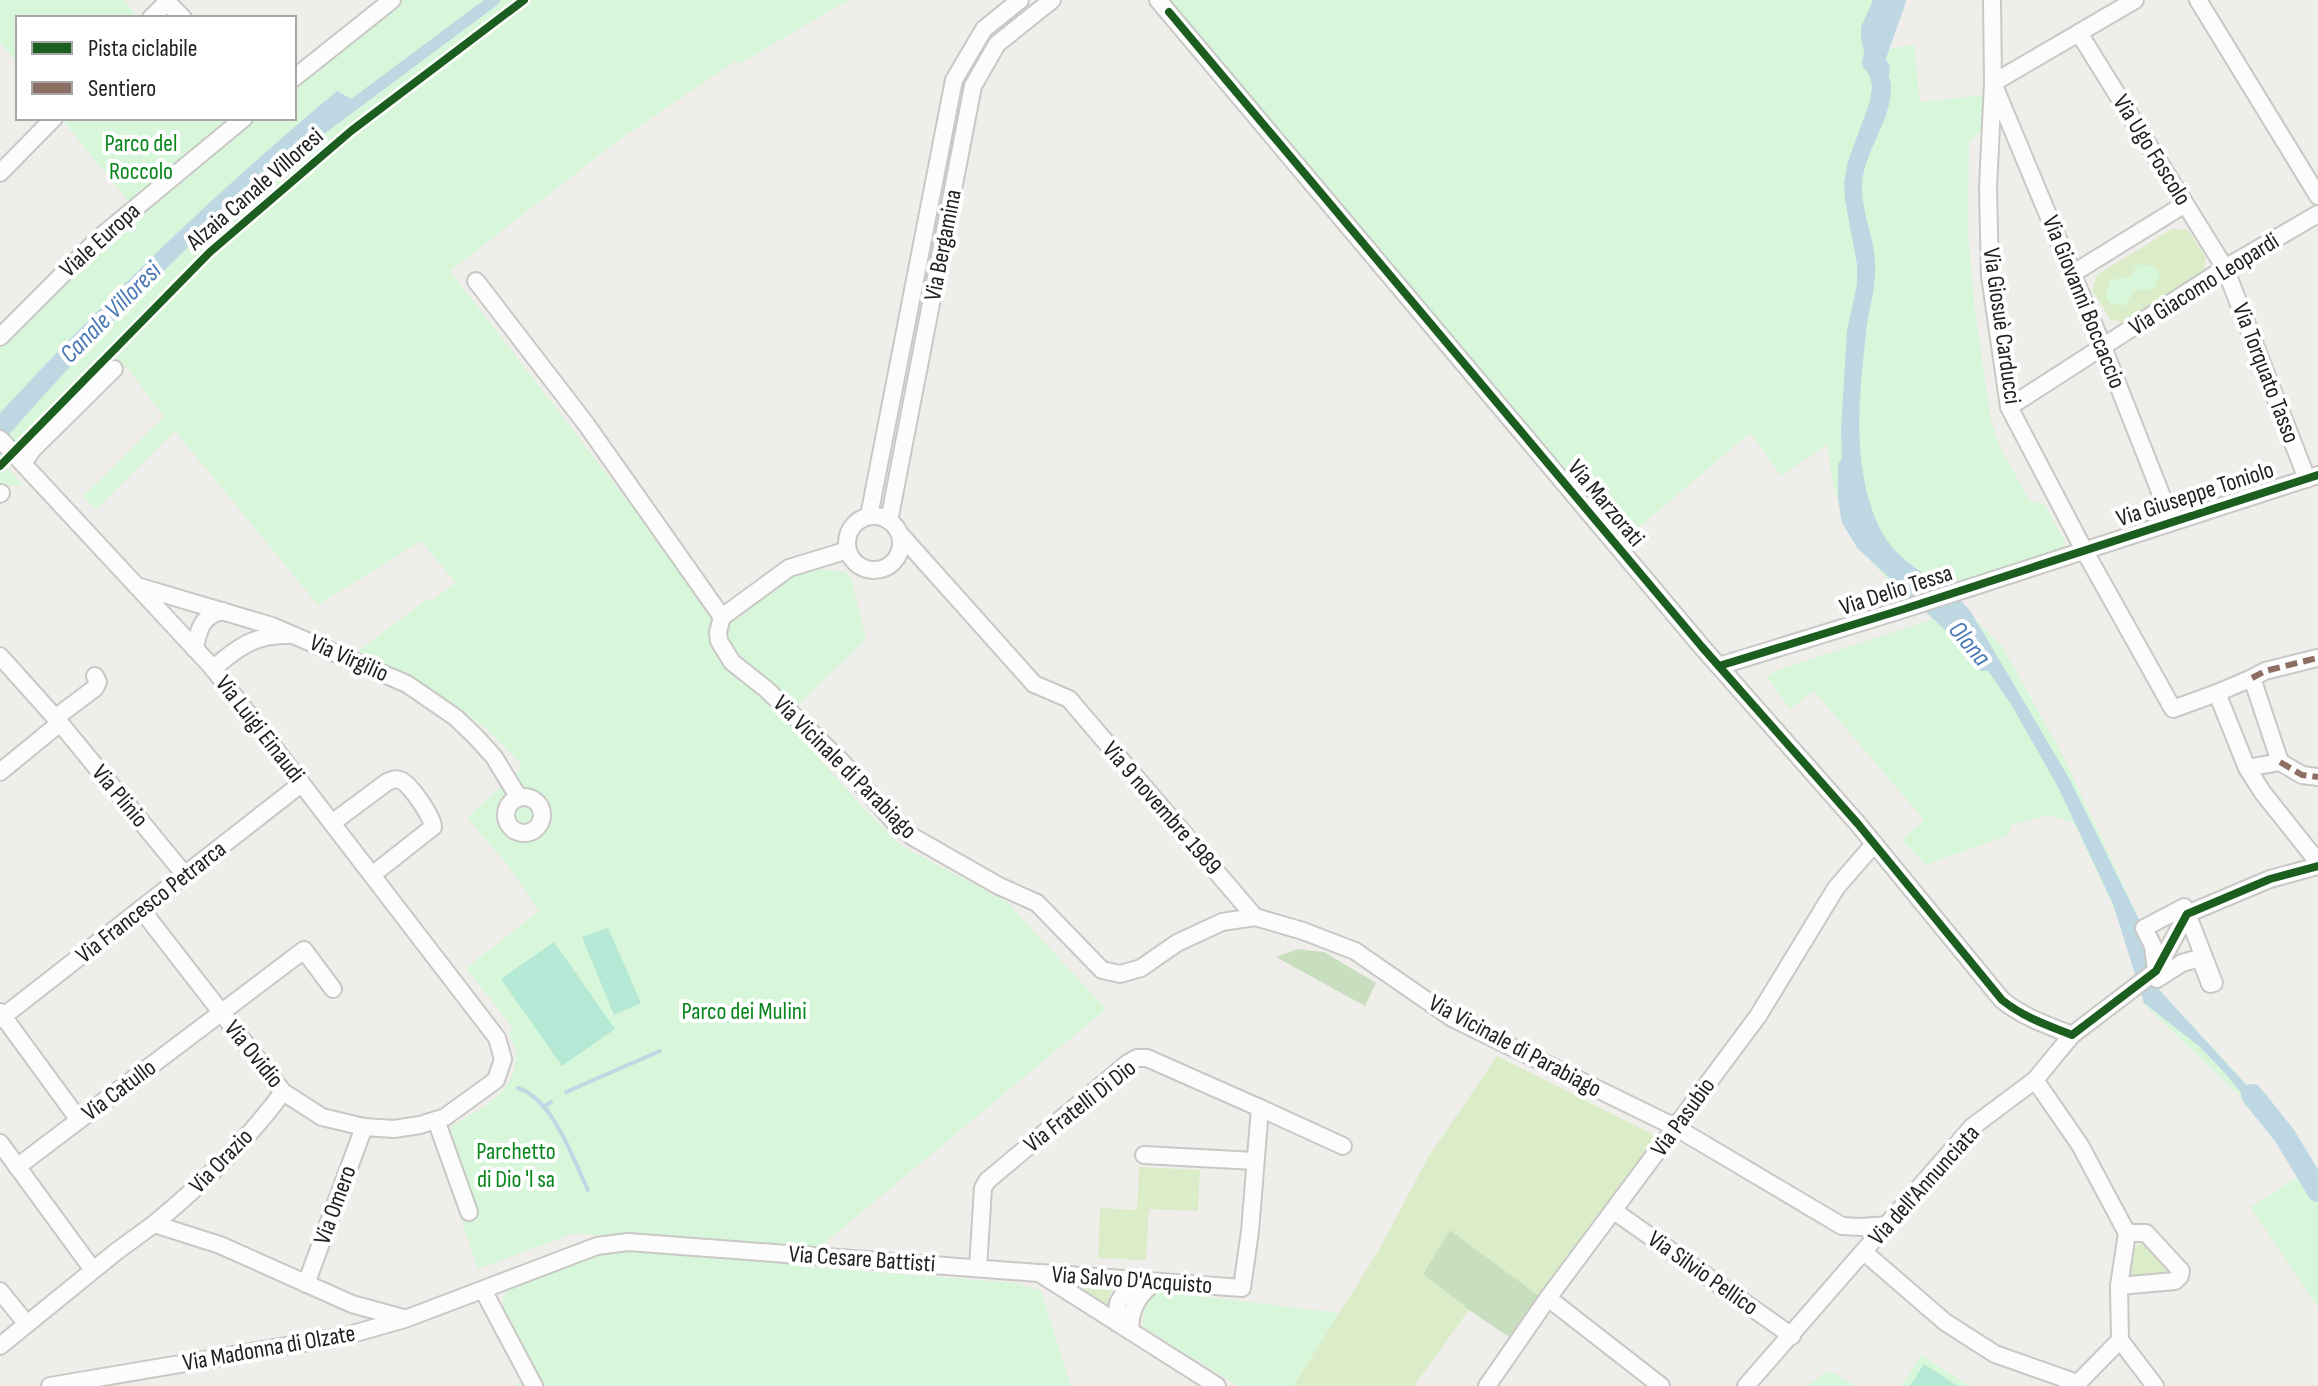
<svg xmlns="http://www.w3.org/2000/svg" width="2318" height="1386" font-family="'Sofia Sans Condensed',sans-serif">
  <style>
    .grass { fill: #daedc8 }
    .forest { fill: #c8dfbf }
    .park { fill: #d8f6da }
    .pitch { fill: #b5e8d5 }
    .water { fill: #bdd8e3 }
    .lines { fill: none; stroke-linecap: round; stroke-linejoin: round }
    .stream { stroke: #bdd8e3; stroke-width: 4 }
    .canal { stroke: #bdd8e3; stroke-width: 12 }
    .river { stroke: #bdd8e3; stroke-width: 22 }
    .minor-casing { stroke: #c8c8c6; stroke-width: 20 }
    .minor { stroke: #fdfcfc; stroke-width: 16 }
    .quiet { stroke: #8d6e63; stroke-width: 6; stroke-dasharray: 12 6; stroke-linecap: butt }
    .cycleway-casing { stroke: #fff; stroke-width: 13 }
    .cycleway { stroke: #1b5e20; stroke-width: 8 }
    .labels { text-anchor: middle; dominant-baseline: central; stroke-width: 8; stroke-linejoin: round; paint-order: stroke }
    .park-label { font-size: 24px; fill: #08861b; stroke: #fff }
    .street-label { font-size: 24px; fill: #212121; stroke: #fff }
    .water-label { font-size: 26px; font-style: italic; fill: #4978b5; stroke: #fff }
  </style>
  <rect width="100%" height="100%" fill="#f0eeea"/>
  <!-- grass -->
  <g class="grass">
    <path d="M2172 229 2188 230 2206 258 2204 272 2124 322 2111 320 2092 290 2097 275Z"/>
    <path d="M1497 1056 1660 1138 1539 1296 1450 1231 1423 1274 1469 1310 1414 1386H1293L1379 1250 1427 1159Z"/>
    <path d="M1139 1167 1200 1170 1198 1211 1149 1209 1146 1260 1098 1258 1100 1208 1137 1210Z"/>
    <path d="M2145 1242 2175 1270 2173 1276 2129 1278C2129 1261 2127 1249 2145 1242Z"/>
    <path d="M1072 1283 1115 1286 1109 1296 1107 1308Z"/>
  </g>
  <!-- forest -->
  <g class="forest">
    <path d="M1298 949 1324 952 1376 983 1365 1006 1276 957Z"/>
    <path d="M1450 1230 1539 1296 1509 1337 1469 1310 1423 1274Z"/>
  </g>
  <!-- park -->
  <g class="park">
    <path d="M0 0H124L138 18H18V64L0 42Z"/>
    <path d="M402 0H849L739 64 736 61 623 137 450 271 725 627 787 579 817 569 847 572 851 579 866 639 784 719 864 809 902 846 1007 902 1106 1009 797 1266 1016 1283 1041 1291 1071 1386H515L534 1375 504 1318C503 1312 502 1305 503 1299 511 1274 590 1253 615 1249 643 1245 674 1247 702 1246L575 1233 478 1269 456 1204 470 1201 448 1134 451 1132 449 1127C478 1111 515 1094 516 1056 517 1049 511 1040 508 1032L513 1028 466 968 539 911 506 863 467 818 519 770 521 764 485 727 412 675 357 652 426 600H432L456 583 421 541 318 605 175 431 96 509 83 496 164 417 127 367 123 369 109 351 18 444 26 450 11 465 6 466 23 485H11L0 500V320L8 330 52 287 47 279 132 201 127 200 61 118H294V82Z"/>
    <path d="M1166 0H1894L1889 7 1884 42 1890 49 1914 44 1920 102 1985 95 1981 131 1969 141 1968 235 1975 311 1991 421 2000 447 2030 501 2045 505 2065 541 2063 548 2057 552 1973 597 1957 602 2002 646 2062 754 2152 946 2153 983 2280 1120 2318 1176V1308L2250 1207 2297 1178 2289 1154 2268 1123 2143 1003 2134 967 2113 906 2074 823 2049 815 2011 825 2008 835 1926 865 1902 840 1924 820 1814 691 1790 709 1767 677 1778 670 1934 619C1871 571 1832 526 1828 444L1781 476 1750 433 1625 539Z"/>
    <path d="M2139 264 2154 266 2160 273 2154 289 2135 290 2125 306 2111 304 2105 296 2111 280 2129 277Z"/>
    <path d="M1158 1291 1339 1313 1293 1386H1238L1143 1327C1143 1309 1144 1301 1158 1291Z"/>
    <path d="M1921 1355 1969 1386H1901Z"/>
    <path d="M1827 1371 1835 1373 1855 1386H1807Z"/>
  </g>
  <!-- pitch -->
  <g class="pitch">
    <path d="M608 928 641 1003 614 1015 582 937Z"/>
    <path d="M554 942 615 1029 562 1066 501 979Z"/>
    <path d="M1924 1364 1958 1386H1910Z"/>
  </g>
  <!-- water -->
  <g class="water">
    <path d="M1873 0H1890C1879 20 1874 35 1882 57 1885 67 1890 75 1891 86 1892 121 1864 150 1862 185 1861 211 1874 236 1875 262 1877 287 1868 310 1866 334 1859 396 1852 462 1876 520 1895 568 1937 574 1967 607 1972 613 1976 621 1980 627L2070 780 2152 946 2153 983 2249 1088 2309 1172 2318 1177V1201L2304 1179 2298 1175 2272 1127 2267 1124 2224 1072 2199 1046 2144 1003 2113 904 2058 787 2012 706 1953 619 1941 605 1917 591 1888 565 1859 527 1851 506 1842 463 1841 428 1847 331 1857 284V264L1845 200 1844 183 1848 161 1870 101 1872 86 1861 39V27Z"/>
    <path d="M337 91 355 101C226 205 108 320 0 445V413C106 298 217 191 337 91Z"/>
  </g>
  <g class="lines">
    <!-- stream -->
    <g class="stream">
      <path d="M518 1088C553 1099 573 1159 588 1190"/>
      <path d="M566 1092 660 1051"/>
      <path d="M543 1107 551 1102"/>
    </g>
    <!-- canal -->
    <path class="canal" d="M298 146 494 0"/>
    <!-- river -->
    <g class="river">
      <path d="M1879 69 1873 62 1895 0"/>
      <path d="M1849 467V496L1852 518 1866 541 1960 629 1984 660"/>
      <path d="M2252 1095 2285 1136 2318 1191"/>
    </g>
    <defs>
      <g id="minor">
        <path d="M165 0 183 18"/>
        <path d="M1158 0 1702 647 1858 824 2002 1000C2023 1017 2047 1025 2072 1035L2156 971 2187 914 2270 879 2318 866"/>
        <path d="M1992 0 1993 83 1988 188 1990 276 2009 407 2084 550 2173 709 2217 693"/>
        <path d="M2135 0 1993 83 2103 347 2172 522"/>
        <path d="M2198 0 2318 196"/>
        <path d="M151 18 169 0"/>
        <path d="M2079 33 2225 268 2307 479"/>
        <path d="M294 78 392 0"/>
        <path d="M0 173 54 118"/>
        <path d="M2072 274 2185 204"/>
        <path d="M476 281 586 424 722 617 789 568 848 550"/>
        <path d="M0 337 98 239 244 118"/>
        <path d="M2009 407 2225 268 2318 214"/>
        <path d="M0 439 212 667 497 1038 503 1059 496 1080 445 1117 420 1125 394 1129 364 1127 322 1117 283 1092 141 909"/>
        <path d="M23 463 33 449 114 369"/>
        <path d="M0 494 1 493"/>
        <path d="M869 516 954 80 984 29 1020 0"/>
        <circle cx="874" cy="543" r="27"/>
        <path d="M889 521 973 86 997 44 1052 0"/>
        <path d="M899 533 1034 684 1069 699 1255 917"/>
        <path d="M137 586 272 626 407 684 455 717 476 737 494 757 519 798"/>
        <path d="M722 617 718 632 719 641 732 662 766 689 841 761 896 824 913 837 999 886 1037 903 1102 970 1120 974 1141 968 1177 943 1222 922 1255 917 1303 931 1355 951 1452 1018 1675 1127 1842 1226 1861 1227 1889 1225"/>
        <path d="M195 649C198 630 202 615 223 611"/>
        <path d="M0 656 60 723 185 875"/>
        <path d="M1719 666 1904 609 2318 475"/>
        <path d="M213 669C236 648 256 634 288 635"/>
        <path d="M2252 678 2265 671 2317 658"/>
        <path d="M55 718 95 688 98 682 95 676"/>
        <path d="M2280 762 2302 775 2318 777"/>
        <path d="M2247 768 2280 762 2252 678 2217 693 2247 768 2263 793 2318 862"/>
        <path d="M0 772 60 723"/>
        <circle cx="524" cy="815" r="18"/>
        <path d="M332 823 387 782C393 780 394 778 400 780 410 783 433 818 433 827L372 875"/>
        <path d="M2184 907 2188 916 2214 983 2210 984 2200 958 2182 963 2157 979 2153 946 2144 928Z"/>
        <path d="M0 1012 79 1120"/>
        <path d="M0 1019 301 784"/>
        <path d="M2035 1080 2080 1145 2127 1233 2119 1286 2120 1340"/>
        <path d="M436 1120 469 1212"/>
        <path d="M0 1143 93 1270"/>
        <path d="M1144 1155 1255 1161"/>
        <path d="M17 1167 304 950 333 989"/>
        <path d="M1614 1211 1792 1336"/>
        <path d="M154 1224C201 1185 247 1141 283 1092"/>
        <path d="M1864 1252 1945 1322 1995 1354 2077 1383"/>
        <path d="M978 1268 983 1188 987 1181 1128 1063 1137 1058H1147L1260 1108"/>
        <path d="M1041 1273 1242 1288 1250 1231 1260 1108 1343 1146"/>
        <path d="M306 1284 364 1127"/>
        <path d="M2119 1286 2175 1281 2180 1276 2181 1271 2146 1233H2127"/>
        <path d="M483 1290 534 1386"/>
        <path d="M0 1291 26 1323"/>
        <path d="M1548 1298 1661 1386"/>
        <path d="M1116 1322 1118 1303 1132 1280"/>
        <path d="M1130 1331C1130 1309 1138 1295 1155 1282"/>
        <path d="M2120 1340 2155 1386"/>
        <path d="M0 1346 117 1251 154 1224 220 1245 352 1304 403 1318"/>
        <path d="M50 1386 345 1336 405 1319 597 1246 628 1242 1039 1273 1217 1386"/>
        <path d="M1487 1386 1548 1298 1758 1016 1836 888 1874 844"/>
        <path d="M1746 1386 1972 1127 2035 1080 2072 1035"/>
        <path d="M2075 1386 2120 1340"/>
      </g>
    </defs>
    <!-- minor casing -->
    <use href="#minor" class="minor-casing"/>
    <!-- minor -->
    <use href="#minor" class="minor"/>
    <!-- quiet -->
    <g class="quiet">
      <path d="M2252 678 2265 671 2317 658"/>
      <path d="M2280 762 2302 775 2318 777"/>
    </g>
    <defs>
      <g id="cycleway">
        <path d="M1169 12 1702 647 1858 824 2002 1000C2023 1017 2047 1025 2072 1035L2156 971 2187 914 2270 879 2318 866"/>
        <path d="M0 466 210 252 351 131 524 0"/>
        <path d="M1719 666 1904 609 2318 475"/>
      </g>
    </defs>
    <!-- cycleway casing -->
    <use href="#cycleway" class="cycleway-casing"/>
    <!-- cycleway -->
    <use href="#cycleway" class="cycleway"/>
  </g>
  <g class="labels">
    <!-- park labels -->
    <g class="park-label">
      <text x="141" y="143">Parco del<tspan x="141" dy="28">Roccolo</tspan></text>
      <text x="744" y="1011">Parco dei Mulini</text>
      <text x="516" y="1151">Parchetto<tspan x="516" dy="28">di Dio 'l sa</tspan></text>
    </g>
    <!-- street labels -->
    <g class="street-label">
      <text transform="translate(2152 150) rotate(58)">Via Ugo Foscolo</text>
      <text transform="translate(255 189) rotate(-41)">Alzaia Canale Villoresi</text>
      <text transform="translate(100 240) rotate(-42)">Viale Europa</text>
      <text transform="translate(943 245) rotate(-79)">Via Bergamina</text>
      <text transform="translate(2204 284) rotate(-32)">Via Giacomo Leopardi</text>
      <text transform="translate(2084 302) rotate(68)">Via Giovanni Boccaccio</text>
      <text transform="translate(2002 326) rotate(82)">Via Giosuè Carducci</text>
      <text transform="translate(2266 373) rotate(69)">Via Torquato Tasso</text>
      <text transform="translate(2195 494) rotate(-18)">Via Giuseppe Toniolo</text>
      <text transform="translate(1606 503) rotate(50)">Via Marzorati</text>
      <text transform="translate(1896 590) rotate(-18)">Via Delio Tessa</text>
      <text transform="translate(349 658) rotate(24)">Via Virgilio</text>
      <text transform="translate(260 729) rotate(52)">Via Luigi Einaudi</text>
      <text transform="translate(845 767) rotate(45)">Via Vicinale di Parabiago</text>
      <text transform="translate(120 796) rotate(50)">Via Plinio</text>
      <text transform="translate(1162 808) rotate(49)">Via 9 novembre 1989</text>
      <text transform="translate(151 902) rotate(-38)">Via Francesco Petrarca</text>
      <text transform="translate(1515 1046) rotate(28)">Via Vicinale di Parabiago</text>
      <text transform="translate(254 1054) rotate(51)">Via Ovidio</text>
      <text transform="translate(119 1090) rotate(-37)">Via Catullo</text>
      <text transform="translate(1080 1106) rotate(-38)">Via Fratelli Di Dio</text>
      <text transform="translate(1683 1117) rotate(-54)">Via Pasubio</text>
      <text transform="translate(221 1161) rotate(-46)">Via Orazio</text>
      <text transform="translate(1924 1185) rotate(-48)">Via dell'Annunciata</text>
      <text transform="translate(335 1205) rotate(-70)">Via Omero</text>
      <text transform="translate(862 1259) rotate(4)">Via Cesare Battisti</text>
      <text transform="translate(1703 1273) rotate(35)">Via Silvio Pellico</text>
      <text transform="translate(1132 1280) rotate(4)">Via Salvo D'Acquisto</text>
      <text transform="translate(269 1348) rotate(-10)">Via Madonna di Olzate</text>
    </g>
    <!-- water labels -->
    <g class="water-label">
      <text transform="translate(111 313) rotate(-45)">Canale Villoresi</text>
      <text transform="translate(1969 644) rotate(50)">Olona</text>
    </g>
  </g>
  <!-- legend -->
  <rect x="16" y="16" width="280" height="104" fill="#ffffff" stroke="#a6a6a6" stroke-width="2"/>
  <rect x="32" y="42" width="40" height="12" fill="#1b5e20" stroke="#a6a6a6" stroke-width="2"/>
  <text x="88" y="56" font-size="24" fill="#212121">Pista ciclabile</text>
  <rect x="32" y="82" width="40" height="12" fill="#8d6e63" stroke="#a6a6a6" stroke-width="2"/>
  <text x="88" y="96" font-size="24" fill="#212121">Sentiero</text>
</svg>
